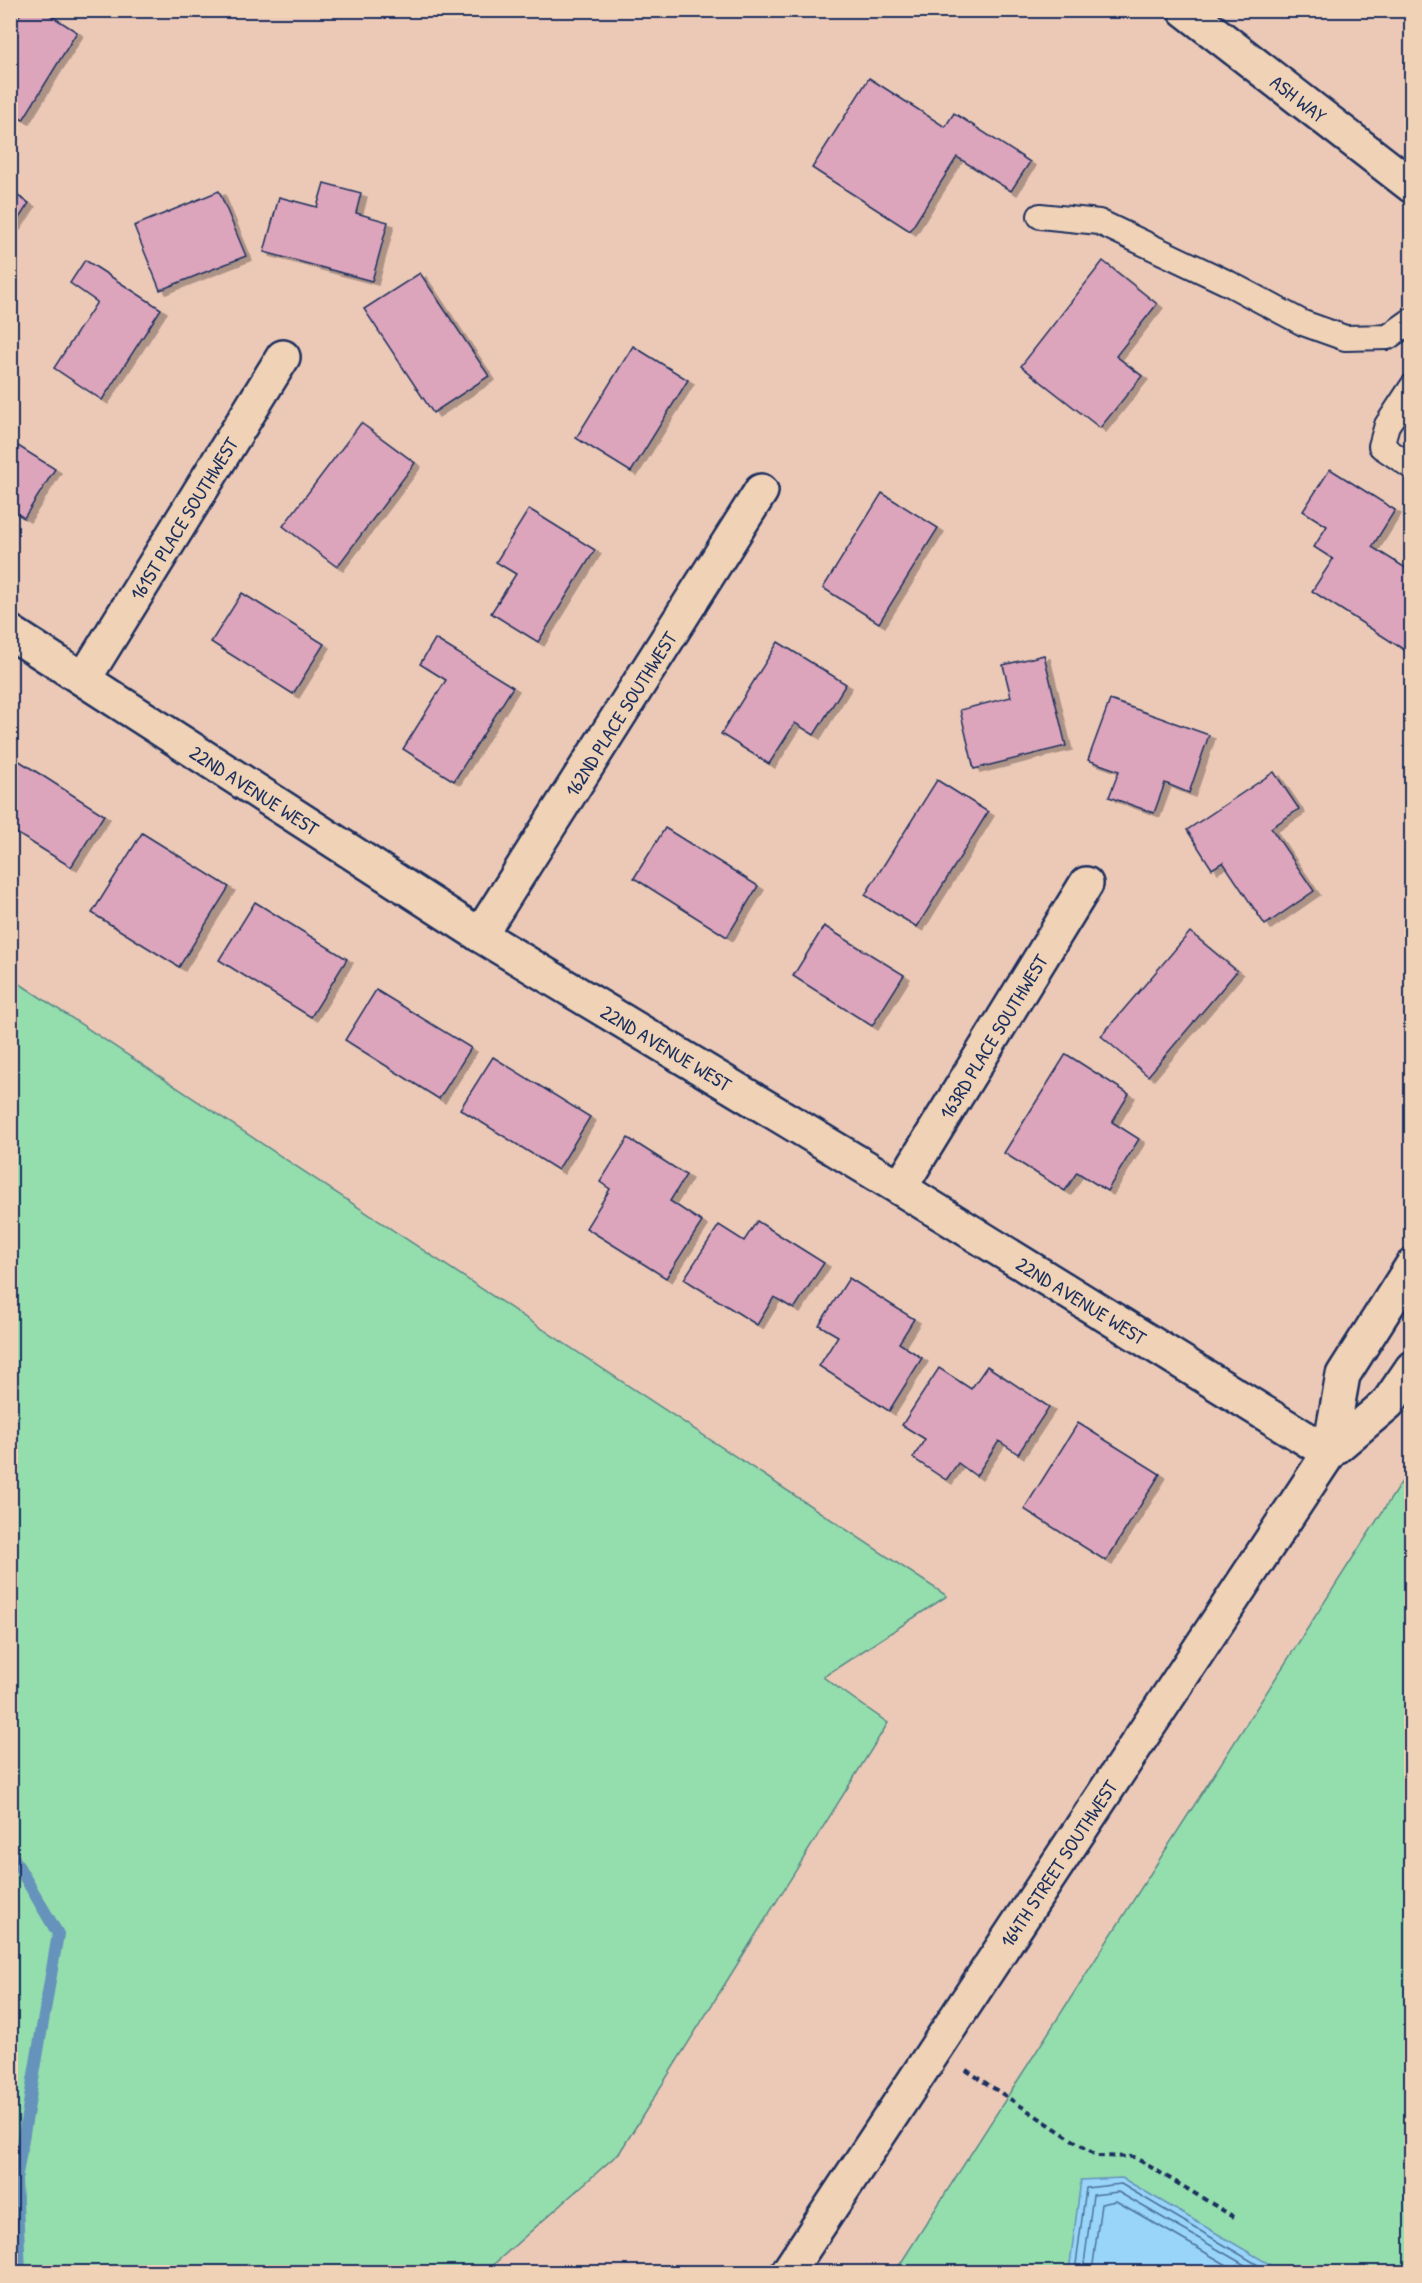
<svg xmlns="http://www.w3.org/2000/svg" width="1422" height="2283" font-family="'Patrick Hand',sans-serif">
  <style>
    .green { fill: #94ddad; stroke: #588686; stroke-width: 1.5 }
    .water { fill: #98d5f9; stroke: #6693bb; stroke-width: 1.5 }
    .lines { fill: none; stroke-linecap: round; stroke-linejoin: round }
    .shore { stroke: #4d719c; stroke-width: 1.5 }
    .stream { stroke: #6693bb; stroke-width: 12 }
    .building { fill: #dca5bb; stroke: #1b2f5e; stroke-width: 1.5; filter: url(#shadow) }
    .service-casing { stroke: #1b2f5e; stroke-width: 28 }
    .minor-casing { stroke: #1b2f5e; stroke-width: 38 }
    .tertiary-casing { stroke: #1b2f5e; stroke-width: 38 }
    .secondary-casing { stroke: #1b2f5e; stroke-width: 38 }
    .path { stroke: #1b2f5e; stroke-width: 4; stroke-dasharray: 6 4.5; stroke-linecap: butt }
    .service { stroke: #f0d2b6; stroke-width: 24 }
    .minor { stroke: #f0d2b6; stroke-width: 33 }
    .tertiary { stroke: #f0d2b6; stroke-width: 33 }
    .secondary { stroke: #f0d2b6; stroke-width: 33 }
    .labels { text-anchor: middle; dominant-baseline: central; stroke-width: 6; stroke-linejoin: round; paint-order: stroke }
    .street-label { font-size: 20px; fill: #1b2f5e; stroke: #f0d2b6 }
  </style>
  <defs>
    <filter id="shadow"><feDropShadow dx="6" dy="4" stdDeviation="0" flood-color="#0004"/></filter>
  </defs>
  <rect width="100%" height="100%" fill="#ecc9b7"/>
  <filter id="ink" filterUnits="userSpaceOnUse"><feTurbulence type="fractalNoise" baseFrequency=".0167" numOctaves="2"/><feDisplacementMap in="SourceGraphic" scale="12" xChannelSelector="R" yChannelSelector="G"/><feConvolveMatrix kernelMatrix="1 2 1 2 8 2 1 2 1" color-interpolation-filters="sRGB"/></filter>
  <g filter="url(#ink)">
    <!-- green -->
    <g class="green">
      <path d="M11 978 947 1596 823 1677 888 1723 620 2152 485 2272H11Z"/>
      <path d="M1411 1467V2272H895Z"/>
    </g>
    <!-- water -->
    <path class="water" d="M1122 2178 1269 2264 1273 2272H1069L1081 2180Z"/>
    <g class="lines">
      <!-- shore -->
      <g class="shore">
        <path d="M1075 2272 1086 2188 1121 2184 1263 2268 1266 2272"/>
        <path d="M1083 2272 1093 2195 1118 2192 1257 2272"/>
        <path d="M1092 2272 1101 2204 1116 2201 1239 2272"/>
      </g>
      <!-- stream -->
      <path class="stream" d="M10 1852 58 1934 16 2180 20 2272"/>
    </g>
    <!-- building -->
    <g class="building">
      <path d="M23 10H42L77 32 23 120 10 112V30Z"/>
      <path d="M869 78 945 127 954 113 1030 162 1011 191 957 157 910 231 812 168Z"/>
      <path d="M324 183 361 193 356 213 388 222 372 281 264 252 279 197 317 207Z"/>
      <path d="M10 191 29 203 10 232Z"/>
      <path d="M219 191 246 256 160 290 134 226Z"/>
      <path d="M85 260 161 309 102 400 54 368 97 302 70 283Z"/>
      <path d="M1103 261 1157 304 1116 356 1142 376 1100 428 1021 366Z"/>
      <path d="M420 273 489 376 433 413 364 309Z"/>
      <path d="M633 346 688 380 631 472 576 438Z"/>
      <path d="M361 423 415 463 337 567 283 526Z"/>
      <path d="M10 441 55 469 24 518 10 509Z"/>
      <path d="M1330 469 1395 510 1372 547 1412 572V642L1406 651 1312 591 1333 559 1314 547 1327 526 1303 511Z"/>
      <path d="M882 493 938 528 879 623 823 588Z"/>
      <path d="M529 509 595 550 538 642 491 613 516 574 496 562Z"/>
      <path d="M242 593 324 644 293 694 211 642Z"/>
      <path d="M435 639 513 687 454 781 403 749 446 680 420 664Z"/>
      <path d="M778 642 846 684 814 735 795 723 769 764 721 734Z"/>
      <path d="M1044 655 1066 746 974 769 960 710 1011 697 1003 665Z"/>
      <path d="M1110 700 1209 735 1189 793 1165 783 1154 813 1109 797 1119 771 1088 760Z"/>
      <path d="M10 755 104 815 71 867 10 829Z"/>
      <path d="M1274 772 1299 809 1271 828 1314 891 1265 925 1223 862 1212 869 1187 830Z"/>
      <path d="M937 780 988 812 917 927 865 895Z"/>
      <path d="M665 828 758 886 727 937 634 878Z"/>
      <path d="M142 833 229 887 179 967 92 913Z"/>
      <path d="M255 902 347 959 311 1017 219 960Z"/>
      <path d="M824 926 904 975 872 1026 793 976Z"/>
      <path d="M1190 932 1237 971 1148 1076 1101 1036Z"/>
      <path d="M376 990 471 1048 439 1099 345 1040Z"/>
      <path d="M1066 1054 1129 1094 1112 1122 1139 1139 1107 1191 1077 1172 1065 1191 1004 1153Z"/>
      <path d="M493 1057 590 1117 558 1170 460 1109Z"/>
      <path d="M628 1138 686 1175 670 1201 702 1222 666 1278 586 1228 610 1189 600 1182Z"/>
      <path d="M757 1221 824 1263 794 1309 774 1297 757 1325 684 1279 719 1225 744 1241Z"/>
      <path d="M849 1278 914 1319 899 1343 922 1358 889 1411 819 1366 838 1336 819 1325Z"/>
      <path d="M987 1366 1049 1407 1018 1454 999 1441 976 1476 958 1463 946 1480 913 1458 925 1439 902 1425 939 1368 971 1389Z"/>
      <path d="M1078 1423 1160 1474 1106 1561 1024 1509Z"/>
    </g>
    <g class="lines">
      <defs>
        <g id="service">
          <path d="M1040 216 1099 222 1230 284 1303 323 1345 338 1388 337 1412 320"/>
          <path d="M1412 387 1387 425 1381 446 1412 467"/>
        </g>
        <g id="minor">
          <path id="s1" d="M10 632 480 935 900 1188 1329 1453"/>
          <path id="s2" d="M84 679 283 357"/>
          <path id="s3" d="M480 935 761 491"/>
          <path id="s4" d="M900 1188 1086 884"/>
        </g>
        <g id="tertiary">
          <path id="s5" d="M1185 10 1412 186"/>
        </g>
        <g id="secondary">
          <path d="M1329 1453 1343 1375 1412 1266"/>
          <path id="s6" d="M788 2272 1329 1453 1388 1403 1412 1368"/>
        </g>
      </defs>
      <!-- service casing -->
      <use href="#service" class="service-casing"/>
      <!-- minor casing -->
      <use href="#minor" class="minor-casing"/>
      <!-- tertiary casing -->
      <use href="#tertiary" class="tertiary-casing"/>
      <!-- secondary casing -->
      <use href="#secondary" class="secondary-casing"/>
      <!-- path -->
      <path class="path" d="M966 2070 1097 2156 1134 2157 1234 2217"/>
      <!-- service -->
      <use href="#service" class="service"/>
      <!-- minor -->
      <use href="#minor" class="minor"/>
      <!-- tertiary -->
      <use href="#tertiary" class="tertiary"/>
      <!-- secondary -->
      <use href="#secondary" class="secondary"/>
    </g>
  </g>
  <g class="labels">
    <!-- street labels -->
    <g class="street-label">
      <text stroke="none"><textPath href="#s5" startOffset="144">ASH WAY</textPath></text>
      <text stroke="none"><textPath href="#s2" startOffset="189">161ST PLACE SOUTHWEST</textPath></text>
      <text stroke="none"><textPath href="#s3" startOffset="262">162ND PLACE SOUTHWEST</textPath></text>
      <text stroke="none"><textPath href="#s1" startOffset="291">22ND AVENUE WEST</textPath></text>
      <text stroke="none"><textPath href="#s4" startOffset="178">163RD PLACE SOUTHWEST</textPath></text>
      <text stroke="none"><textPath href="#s1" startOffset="777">22ND AVENUE WEST</textPath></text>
      <text stroke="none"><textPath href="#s1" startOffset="1263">22ND AVENUE WEST</textPath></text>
      <text stroke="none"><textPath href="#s6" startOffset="490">164TH STREET SOUTHWEST</textPath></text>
    </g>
  </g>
  <!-- margin -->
  <rect width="1422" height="2283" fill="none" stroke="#f0d2b6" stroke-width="36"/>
  <rect x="18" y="18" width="1386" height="2247" fill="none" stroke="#1b2f5e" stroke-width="2" filter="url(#ink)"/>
</svg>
